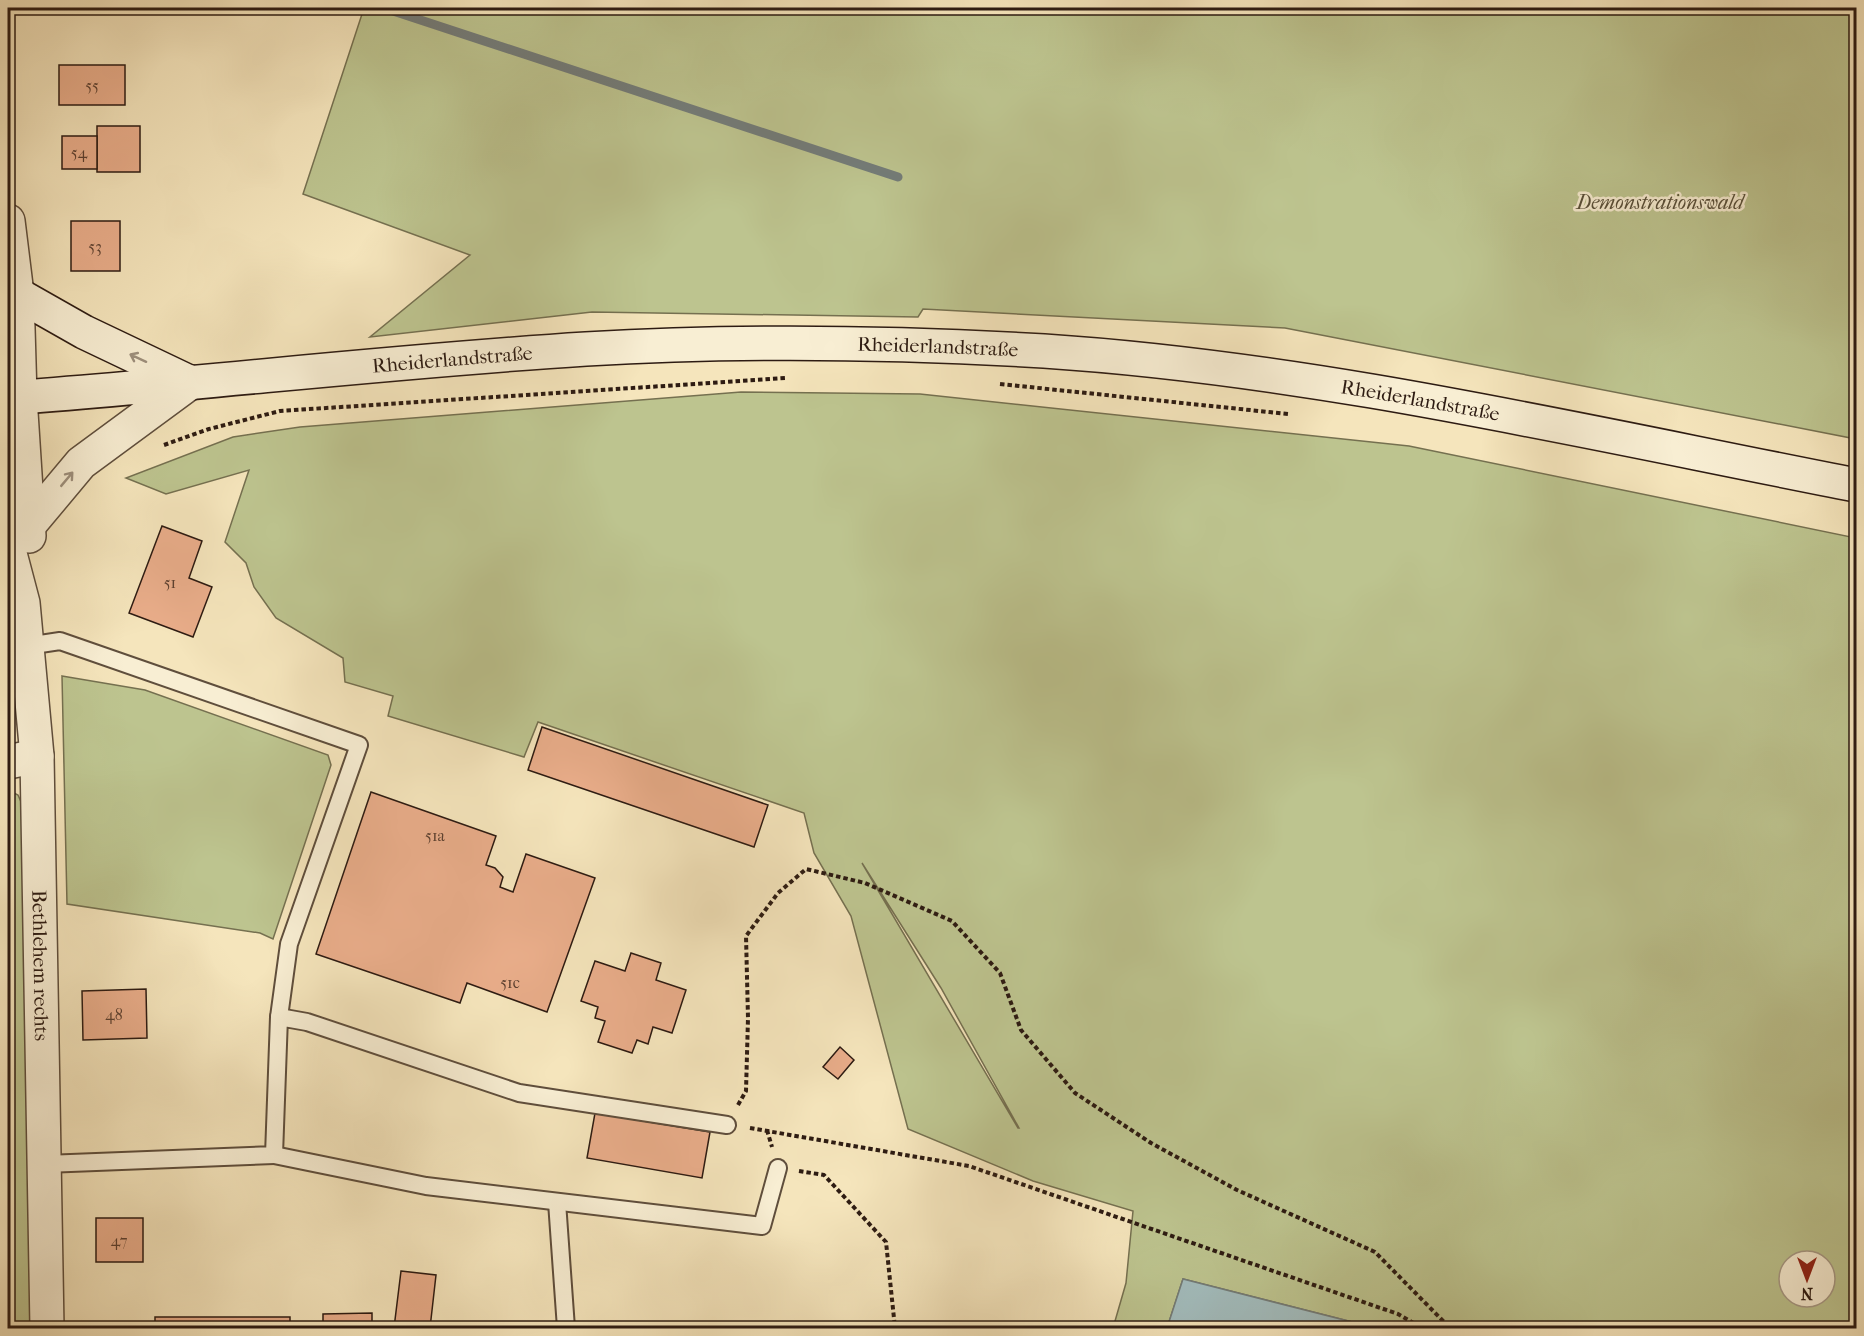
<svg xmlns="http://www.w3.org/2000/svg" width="1864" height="1336" font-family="'IM FELL French Canon',serif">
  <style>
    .green { fill: #bdc48f; stroke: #757050; stroke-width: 1.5; fill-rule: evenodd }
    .water { fill: #a2bcbd; stroke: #737c79; stroke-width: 1.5 }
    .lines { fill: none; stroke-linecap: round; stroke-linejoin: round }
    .stream { stroke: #737c79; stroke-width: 9 }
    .building { fill: #e9ad8a; stroke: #2d1b12; stroke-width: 1.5 }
    .service-casing { stroke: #5f4e3c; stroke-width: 20 }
    .minor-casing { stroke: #5f4e3c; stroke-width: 36 }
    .tertiary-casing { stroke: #5f4e3c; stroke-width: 36 }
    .secondary-casing { stroke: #2d1b12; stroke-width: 36 }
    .path { stroke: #2d1b12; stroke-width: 4; stroke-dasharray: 4.5 3; stroke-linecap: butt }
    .service { stroke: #f8eed3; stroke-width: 16 }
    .minor { stroke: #f8eed3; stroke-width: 33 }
    .tertiary { stroke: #f8eed3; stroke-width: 33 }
    .secondary { stroke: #f8eed3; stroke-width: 33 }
    .oneway { stroke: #9d8f7c }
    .labels { text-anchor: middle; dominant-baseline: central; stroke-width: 5; stroke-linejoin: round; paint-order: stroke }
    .number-label { font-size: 16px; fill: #5c4030 }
    .park-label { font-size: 20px; font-style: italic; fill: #584e38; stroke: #f8eed3 }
    .street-label { font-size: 20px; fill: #2d1b12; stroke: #f8eed3 }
  </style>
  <rect width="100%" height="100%" fill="#f5e5bc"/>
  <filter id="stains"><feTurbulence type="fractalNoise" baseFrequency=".00333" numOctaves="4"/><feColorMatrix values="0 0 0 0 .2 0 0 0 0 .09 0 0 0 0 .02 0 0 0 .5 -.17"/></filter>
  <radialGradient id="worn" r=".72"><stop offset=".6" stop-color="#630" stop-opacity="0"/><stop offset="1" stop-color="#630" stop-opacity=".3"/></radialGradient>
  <!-- green -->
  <g class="green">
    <path d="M364 8H1856V439L1285 328 923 309 918 317 592 312 370 337 470 255 303 194Z"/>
    <path d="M741 392 920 394 1409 446 1856 538V1328H1366L1360 1324 1183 1279 1167 1328H1113L1126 1283 1133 1211 1033 1181 908 1129 851 916 814 853 804 813 538 722 524 757 388 716 393 696 345 682 343 658 276 618 254 587 246 563 225 542 249 470 166 494 126 478 233 437 300 427ZM862 863 941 988 1019 1128H1018ZM1789 1261H1825V1297H1789Z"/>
    <path d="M62 676 145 690 328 755 331 765 273 939 260 933 67 904Z"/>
    <path d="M8 790 18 795 25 811 34 1328H8Z"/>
  </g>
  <!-- water -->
  <g class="water">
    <path d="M8 812 12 1328H8Z"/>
    <path d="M1183 1279 1360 1324 1366 1328H1167Z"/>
  </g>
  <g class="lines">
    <!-- stream -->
    <path class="stream" d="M384 8 898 177"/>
  </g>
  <!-- building -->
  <g class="building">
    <rect x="59" y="65" width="66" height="40"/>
    <rect x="97" y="126" width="43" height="46"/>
    <rect x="62" y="136" width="35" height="33"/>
    <rect x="71" y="221" width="49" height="50"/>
    <path d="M162 526 202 541 189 578 212 587 193 637 129 613Z"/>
    <path d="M542 727 768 805 754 847 528 770Z"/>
    <path d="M371 792 496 836 486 865 495 868 503 877 500 887 513 892 526 854 595 878 547 1012 467 983 460 1003 316 954Z"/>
    <path d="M631 953 661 963 656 980 686 990 672 1033 653 1027 648 1044 637 1040 632 1053 598 1042 605 1021 595 1018 598 1007 581 1001 595 961 625 971Z"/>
    <path d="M146 989 147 1038 83 1040 82 991Z"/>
    <path d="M840 1047 854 1060 838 1079 823 1067Z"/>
    <path d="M595 1113 710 1132 702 1178 587 1158Z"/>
    <rect x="96" y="1218" width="47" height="44"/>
    <path d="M401 1271 436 1275 430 1328H394Z"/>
    <path d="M372 1313V1328H323V1314Z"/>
    <rect x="155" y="1317" width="135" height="11"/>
  </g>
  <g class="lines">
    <defs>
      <g id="service">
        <path d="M27 646 60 641 359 745 289 944 279 1017"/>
        <path d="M274 1155 426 1186 762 1226 778 1168"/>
        <path d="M45 1164 274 1155 279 1017 307 1022 519 1093 727 1125"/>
        <path d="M557 1202 566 1328"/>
      </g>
      <g id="minor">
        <path d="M8 221 17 294 20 397"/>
        <path d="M8 762 37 756"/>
      </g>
      <g id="tertiary">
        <path d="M20 397 29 536"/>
        <path d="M30 524 81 463 191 382"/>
        <path id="s1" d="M8 546 23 603 37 756 47 1328"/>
      </g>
      <g id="secondary">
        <path d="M17 294 84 332 189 382"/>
        <path id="s2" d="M8 398C200 384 393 361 586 349 738 340 893 342 1044 351 1318 369 1588 433 1856 485"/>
      </g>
    </defs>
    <!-- service casing -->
    <use href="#service" class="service-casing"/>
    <!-- minor casing -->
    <use href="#minor" class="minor-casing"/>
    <!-- tertiary casing -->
    <use href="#tertiary" class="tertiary-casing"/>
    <!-- secondary casing -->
    <use href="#secondary" class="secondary-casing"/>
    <!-- path -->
    <g class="path">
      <path d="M1000 384 1288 414"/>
      <path d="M164 445 209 429 280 411 786 378"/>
      <path d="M738 1105 746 1091 748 1018 746 936 778 893 806 869 865 883 952 921 1000 973 1021 1030 1075 1093 1151 1143 1237 1190 1375 1252 1450 1328"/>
      <path d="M750 1128 969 1166 1398 1314 1422 1328"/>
      <path d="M767 1130 772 1147"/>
      <path d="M799 1171 824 1175 886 1242 895 1328"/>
    </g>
    <!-- service -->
    <use href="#service" class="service"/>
    <!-- minor -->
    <use href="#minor" class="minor"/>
    <!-- tertiary -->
    <use href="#tertiary" class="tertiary"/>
    <!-- secondary -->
    <use href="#secondary" class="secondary"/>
  </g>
  <!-- one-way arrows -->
  <defs><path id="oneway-shaft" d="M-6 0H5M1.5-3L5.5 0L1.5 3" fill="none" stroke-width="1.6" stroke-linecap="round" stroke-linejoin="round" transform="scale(1.5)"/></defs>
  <g class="oneway">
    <use href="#oneway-shaft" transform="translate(138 358) rotate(-155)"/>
    <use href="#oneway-shaft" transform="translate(67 479) rotate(-50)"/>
  </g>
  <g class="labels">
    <!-- number labels -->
    <g class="number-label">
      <text x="92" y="85">55</text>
      <text x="79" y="152">54</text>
      <text x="95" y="246">53</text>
      <text x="170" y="582">51</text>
      <text x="435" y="835">51a</text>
      <text x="510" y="982">51c</text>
      <text x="114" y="1014">48</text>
      <text x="119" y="1240">47</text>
    </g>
    <!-- park labels -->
    <g class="park-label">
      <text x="1660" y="202">Demonstrationswald</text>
    </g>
    <!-- street labels -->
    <g class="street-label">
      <text stroke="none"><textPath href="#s2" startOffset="932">Rheiderlandstraße</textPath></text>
      <text stroke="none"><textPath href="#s2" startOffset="446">Rheiderlandstraße</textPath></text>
      <text stroke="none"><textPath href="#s2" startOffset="1418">Rheiderlandstraße</textPath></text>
      <text stroke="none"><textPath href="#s1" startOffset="422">Bethlehem rechts</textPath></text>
    </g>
  </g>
  <!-- margin -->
  <rect width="1864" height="1336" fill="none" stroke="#f5e5bc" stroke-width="30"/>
  <rect x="9" y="9" width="1846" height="1318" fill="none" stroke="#2d1b12" stroke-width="3"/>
  <rect x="15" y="15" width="1834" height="1306" fill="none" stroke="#2d1b12" stroke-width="1.5"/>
  <!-- north arrow -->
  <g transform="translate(1807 1279) rotate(180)"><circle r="28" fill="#f8eed3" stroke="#a79a86" stroke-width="1.5"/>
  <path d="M0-4.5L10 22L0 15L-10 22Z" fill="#8f2418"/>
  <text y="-9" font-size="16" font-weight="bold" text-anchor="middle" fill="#2d1b12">N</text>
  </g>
  <rect width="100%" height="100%" filter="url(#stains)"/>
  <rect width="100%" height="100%" fill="url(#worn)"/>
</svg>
